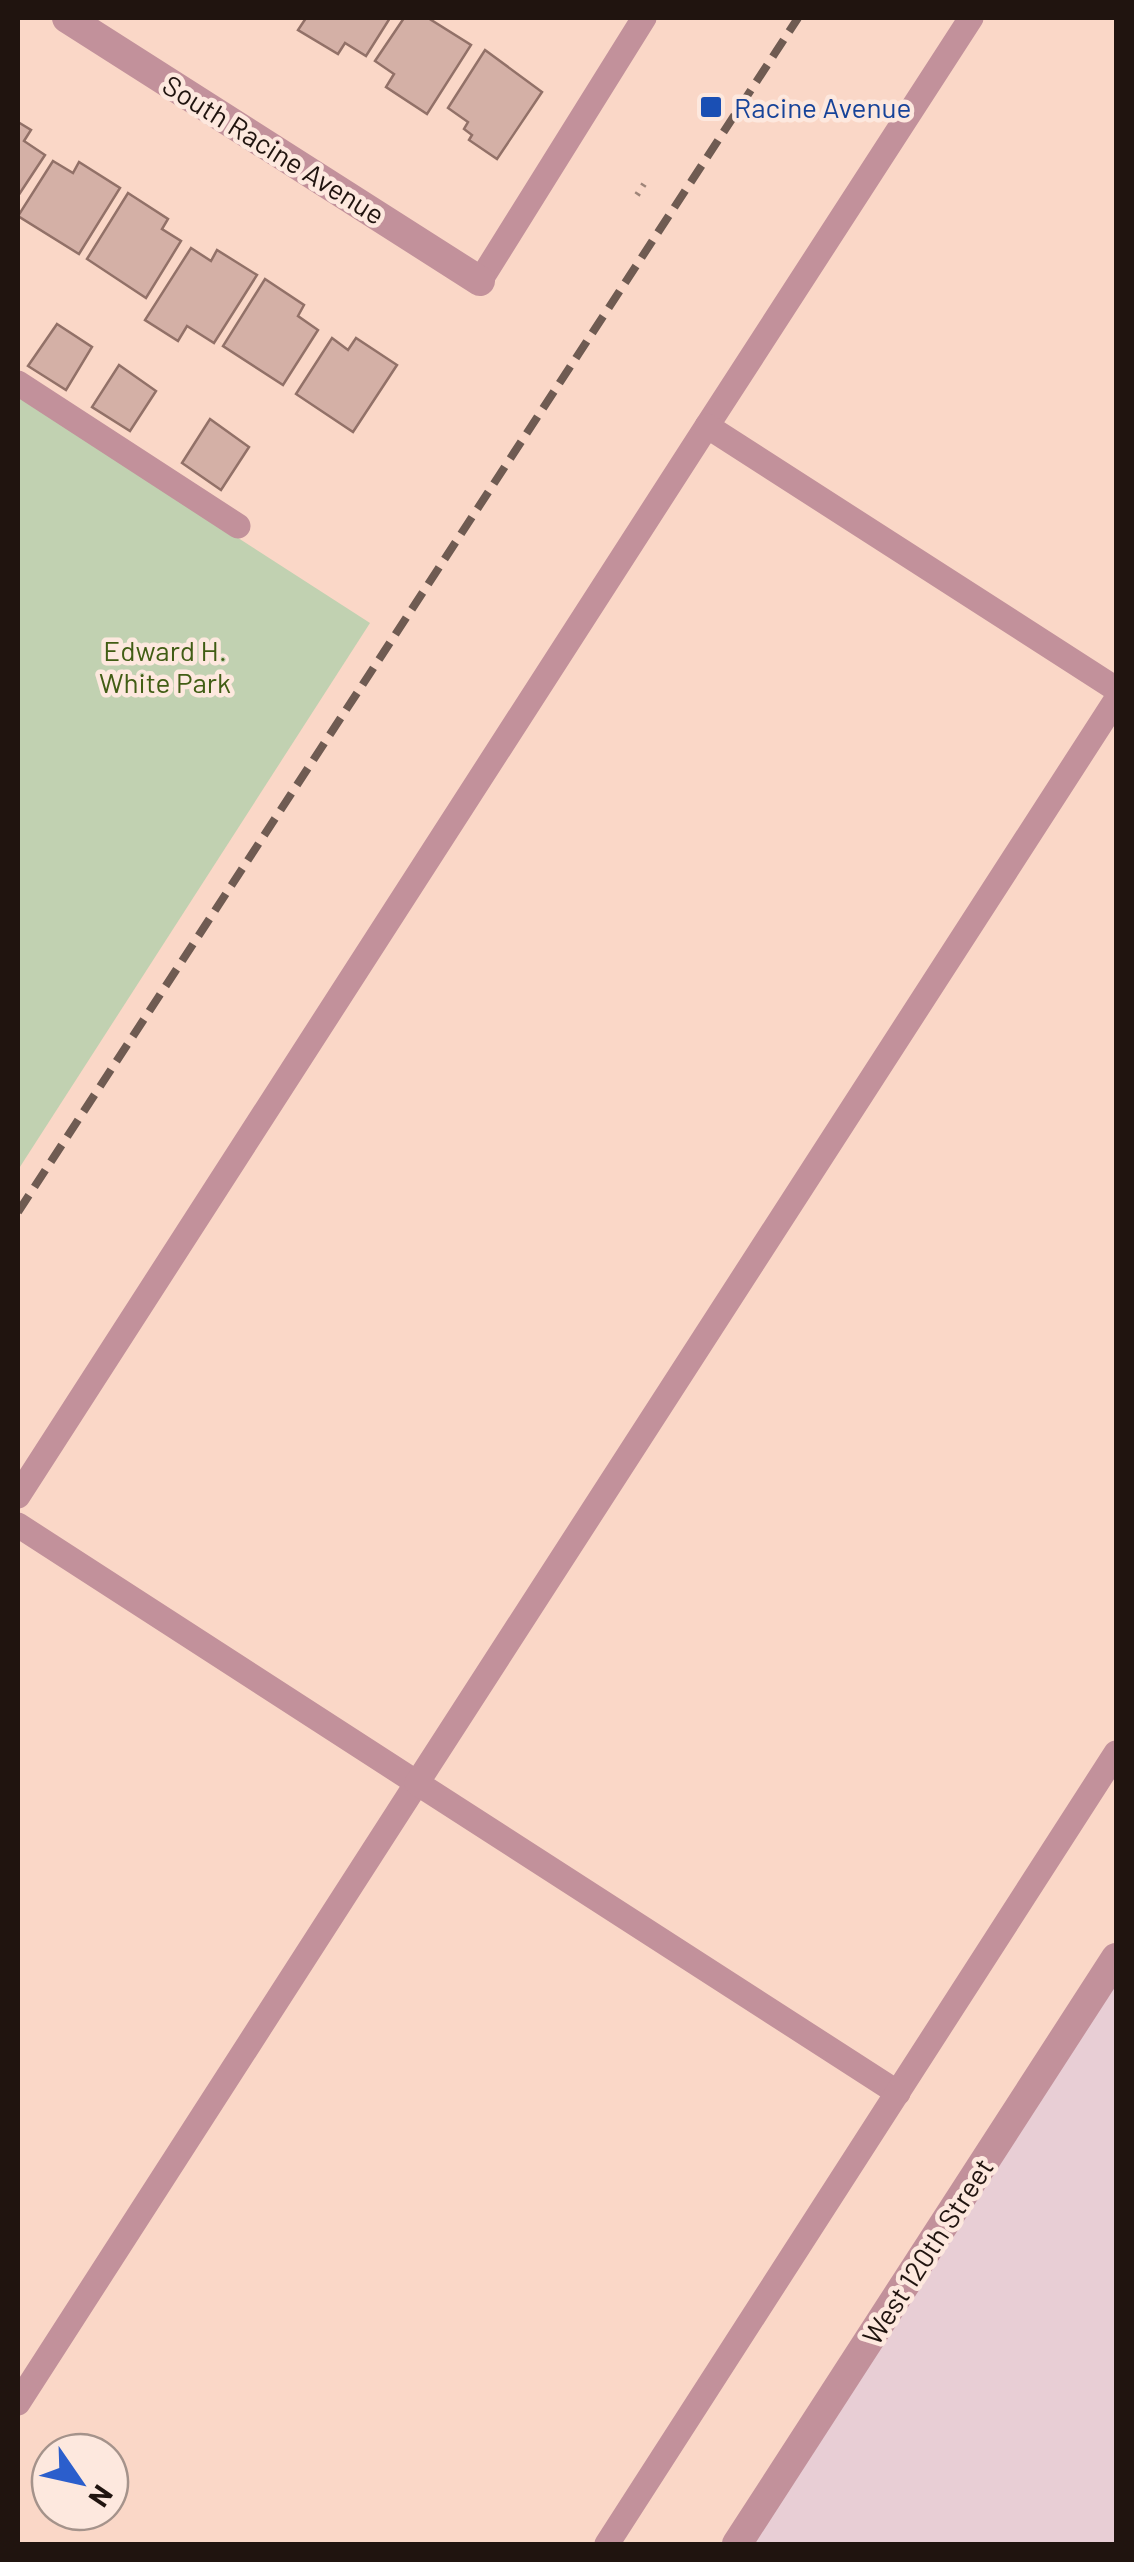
<svg xmlns="http://www.w3.org/2000/svg" width="1134" height="2562" font-family="Barlow,sans-serif">
  <style>
    .industrial { fill: #e8ced5 }
    .green { fill: #c1d1b1 }
    .building { fill: #d4b0a6; stroke: #927168; stroke-width: 2.5 }
    .lines { fill: none; stroke-linecap: round; stroke-linejoin: round }
    .path { stroke: #9e8579; stroke-width: 6; stroke-dasharray: 2.5 8; stroke-linecap: butt }
    .lane { stroke: #c2919b; stroke-width: 25 }
    .street { stroke: #c2919b; stroke-width: 30 }
    .rail { stroke: #6f5b52; stroke-width: 8; stroke-dasharray: 20 10; stroke-linecap: butt }
    .transit-dot { fill: #1a4fb4; stroke: #fde8de; stroke-width: 4 }
    .labels { text-anchor: middle; dominant-baseline: central; stroke-width: 9; stroke-linejoin: round; paint-order: stroke }
    .transit-label { font-size: 28px; fill: #164399; stroke: #fde8de; text-anchor: start }
    .street-label { font-size: 28px; fill: #20140f; stroke: #fde8de }
    .park-label { font-size: 28px; fill: #415d14; stroke: #fde8de }
  </style>
  <rect width="100%" height="100%" fill="#fad7c7"/>
  <!-- industrial -->
  <path class="industrial" d="M1116 1974V2544H748Z"/>
  <!-- green -->
  <path class="green" d="M18 396 370 623 18 1170Z"/>
  <!-- building -->
  <g class="building">
    <path d="M306 18H390L366 56 345 43 338 54 298 30Z"/>
    <path d="M404 18H428L471 45 427 114 386 87 394 74 375 61Z"/>
    <path d="M485 50 542 92 497 159 469 140 472 135 464 129 468 122 448 108Z"/>
    <path d="M18 122 31 130 24 141 45 155 18 196Z"/>
    <path d="M53 161 73 173 79 162 120 188 79 254 18 216Z"/>
    <path d="M128 193 168 219 162 229 181 241 146 298 87 259Z"/>
    <path d="M191 248 211 261 217 250 257 275 214 343 187 326 178 341 145 320Z"/>
    <path d="M265 279 304 305 298 316 318 330 283 385 223 346Z"/>
    <path d="M57 324 92 347 66 390 28 366Z"/>
    <path d="M332 338 348 350 356 338 397 365 353 432 296 394Z"/>
    <path d="M119 365 156 391 130 431 92 407Z"/>
    <path d="M210 419 249 447 221 490 182 463Z"/>
  </g>
  <g class="lines">
    <!-- path -->
    <path class="path" d="M637 195 648 178"/>
    <!-- lane -->
    <g class="lane">
      <path d="M480 281 644 18"/>
      <path d="M18 383 238 526"/>
      <path d="M707 426 971 18"/>
      <path d="M18 1496 707 426 1116 689"/>
      <path d="M18 1525 417 1783 18 2403"/>
      <path d="M898 2093 417 1783 1116 700"/>
      <path d="M607 2544 1116 1753"/>
    </g>
    <!-- street -->
    <g class="street">
      <path d="M67 18 480 281"/>
      <path d="M737 2544 1116 1958"/>
    </g>
    <!-- rail -->
    <path class="rail" d="M18 1212 798 18"/>
  </g>
  <!-- markers -->
  <rect class="transit-dot" x="699" y="95" width="24" height="24" rx="5"/>
  <g class="labels">
    <!-- transit labels -->
    <g class="transit-label">
      <text x="734" y="107">Racine Avenue</text>
    </g>
    <!-- street labels -->
    <g class="street-label">
      <text transform="translate(274 149) rotate(32)">South Racine Avenue</text>
      <text transform="translate(927 2251) rotate(-57)">West 120th Street</text>
    </g>
    <!-- park labels -->
    <g class="park-label">
      <text x="165" y="650">Edward H.<tspan x="165" dy="32">White Park</tspan></text>
    </g>
  </g>
  <!-- border -->
  <rect width="1134" height="2562" fill="none" stroke="#20140f" stroke-width="40"/>
  <!-- north arrow -->
  <g transform="translate(80 2482) rotate(124)"><circle r="48" fill="#fde8de" stroke="#a5938b" stroke-width="2.5"/>
  <path d="M0-8L18 38L0 25L-18 38Z" fill="#2b5ecc"/>
  <text y="-15" font-size="28" font-weight="bold" text-anchor="middle" fill="#20140f">N</text>
  </g>
</svg>
